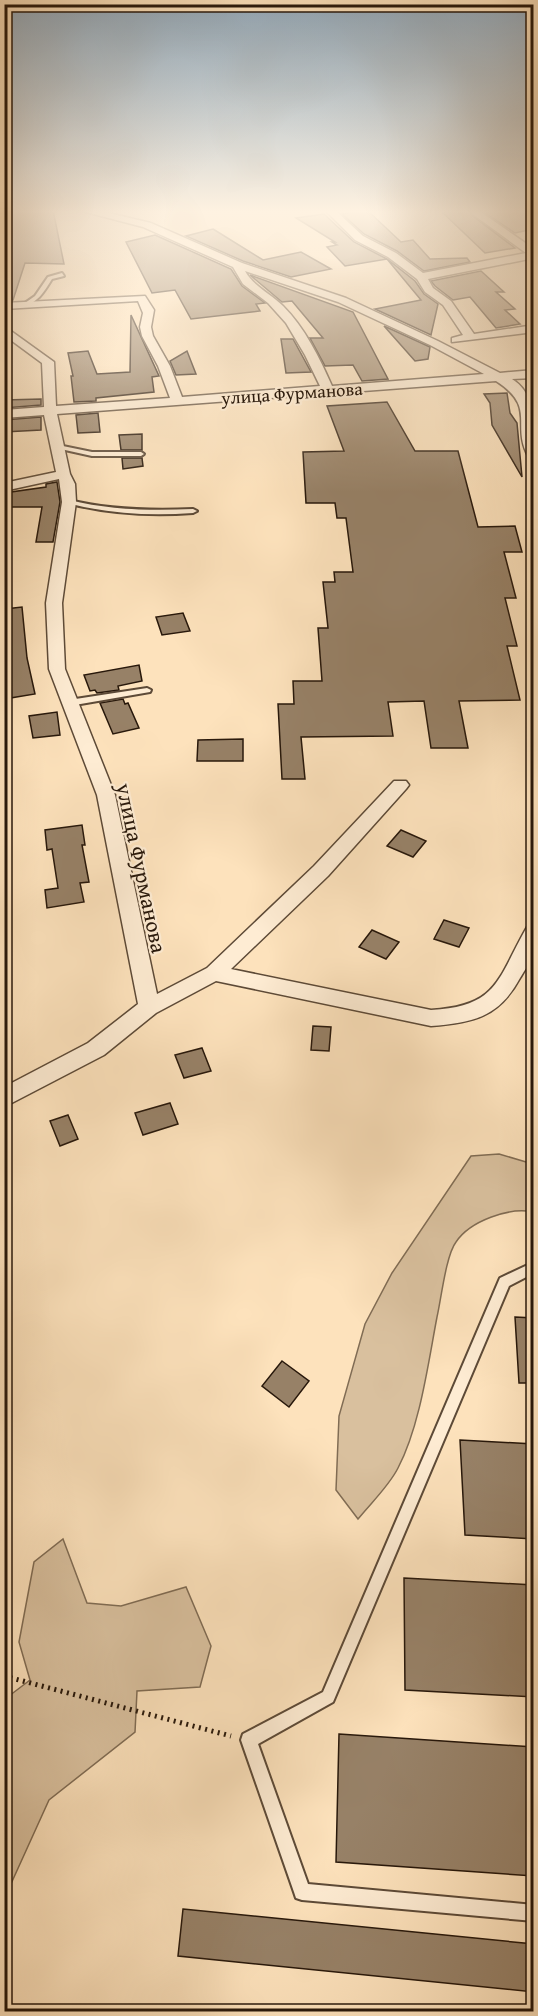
<svg xmlns="http://www.w3.org/2000/svg" width="538" height="2016" font-family="'Gentium Book Plus',serif">
  <style>
    .green { fill: #d9c09e; stroke: #806c54; stroke-width: 1.5 }
    .building { fill: #978167; stroke: #28180b; stroke-width: 1.5 }
    .lines { fill: none; stroke-linecap: round; stroke-linejoin: round }
    .lane-casing { stroke: #5d4a37; stroke-width: 4 }
    .street-casing { stroke: #5d4a37; stroke-width: 3 }
    .path { stroke: #28180b; stroke-width: 5; stroke-dasharray: 2 4.5; stroke-linecap: butt }
    .lane { fill: #feecd3; fill-rule: evenodd }
    .street { fill: #feecd3; fill-rule: evenodd }
    .labels { text-anchor: middle; dominant-baseline: central; stroke-width: 4.5; stroke-linejoin: round; paint-order: stroke }
    .far-street-label { font-size: 18px; fill: #28180b; stroke: #feecd3 }
    .street-label { font-size: 22px; fill: #28180b; stroke: #feecd3 }
  </style>
  <rect width="100%" height="100%" fill="#fde2bc"/>
  <filter id="stains"><feTurbulence type="fractalNoise" baseFrequency=".00333" numOctaves="4"/><feColorMatrix values="0 0 0 0 .2 0 0 0 0 .09 0 0 0 0 .02 0 0 0 .5 -.17"/></filter>
  <radialGradient id="worn" r=".72"><stop offset=".6" stop-color="#630" stop-opacity="0"/><stop offset="1" stop-color="#630" stop-opacity=".3"/></radialGradient>
  <!-- green -->
  <g class="green">
    <path d="M499 1154 533 1164V1212C509 1207 470 1221 456 1242 446 1255 441 1300 437 1317 428 1364 420 1426 398 1468 389 1486 371 1503 358 1519L336 1490 339 1416 365 1324 392 1273 471 1156Z"/>
    <path d="M63 1539 87 1603 121 1606 186 1587 211 1646 200 1687 137 1691 135 1732 49 1800 5 1897V1699L30 1680 19 1642 34 1562Z"/>
  </g>
  <!-- building -->
  <g class="building">
    <path d="M4 210H53L64 264 25 263 13 300 4 301Z"/>
    <path d="M367 210 401 242 413 240 430 259 467 258 470 262 424 271 397 251 364 234 342 214Z"/>
    <path d="M440 210H465L515 248 485 253Z"/>
    <path d="M481 210H534V229L515 233Z"/>
    <path d="M324 214 354 242 387 259 415 281 424 294 438 304 431 335 375 309 421 300 387 259 345 266 327 247 337 245 332 242H335L296 218Z"/>
    <path d="M213 229 263 260 301 252 331 269 291 277 243 261 186 236Z"/>
    <path d="M155 235 231 269 242 286 265 303 256 304 260 311 191 319 175 290 152 293 126 242Z"/>
    <path d="M481 271 504 292H496L515 309 505 310 520 324 496 328 470 297 453 300 435 286 431 281Z"/>
    <path d="M250 275 353 312 388 379 362 381 353 365 325 366 310 338H323L292 301 282 302Z"/>
    <path d="M131 315 159 376 152 377 154 392 96 398V401L74 402 71 376H73L68 353 88 351 97 374 130 372Z"/>
    <path d="M384 326 430 347 428 359 415 361Z"/>
    <path d="M281 339H293L311 372 286 373Z"/>
    <path d="M187 351 196 374 176 375 170 361Z"/>
    <path d="M507 393 510 413 517 423 522 477 492 425 490 403 484 394Z"/>
    <path d="M41 399V405L4 408V400Z"/>
    <path d="M387 402 415 451H458L478 527 515 526 522 552H504L516 598H505L517 646H507L520 700 459 701 468 748H431L424 701 388 702 393 736 301 737 305 779H282L278 704H294L293 681H322L318 628H328L323 582H335L334 572H353L346 518H337L335 503H306L303 452 344 451 327 406Z"/>
    <path d="M98 413 100 432 78 433 76 415Z"/>
    <path d="M41 417V430L4 432V420Z"/>
    <path d="M142 434V450H121L119 435Z"/>
    <path d="M122 458H142L143 466 123 469Z"/>
    <path d="M57 482 60 502 53 542H36L42 507H4V493L46 487V484Z"/>
    <path d="M22 607 27 658 35 694 4 699 5 609Z"/>
    <path d="M183 613 190 631 162 635 156 617Z"/>
    <path d="M139 665 142 681 118 686 119 690 97 693 95 690 90 691 84 675Z"/>
    <path d="M123 699 125 704 128 703 139 728 113 734 100 703Z"/>
    <path d="M57 712 60 735 33 738 29 716Z"/>
    <path d="M243 739V761H197L198 740Z"/>
    <path d="M82 825 85 845H82L89 882 80 883 84 902 47 908 45 890 58 888 52 849 47 850 45 830Z"/>
    <path d="M401 830 426 841 413 857 387 846Z"/>
    <path d="M444 920 469 928 459 947 434 939Z"/>
    <path d="M372 930 399 942 386 959 359 947Z"/>
    <path d="M313 1026 331 1027 329 1051 311 1050Z"/>
    <path d="M202 1048 211 1071 184 1078 175 1055Z"/>
    <path d="M170 1103 178 1124 143 1135 135 1113Z"/>
    <path d="M68 1115 78 1139 60 1146 50 1121Z"/>
    <path d="M515 1317 534 1318V1383H519Z"/>
    <path d="M282 1361 309 1381 289 1407 262 1386Z"/>
    <path d="M460 1440 534 1444V1539L465 1535Z"/>
    <path d="M404 1578 534 1585V1697L405 1690Z"/>
    <path d="M339 1734 534 1747V1876L336 1862Z"/>
    <path d="M183 1909 534 1944V1992L178 1956Z"/>
  </g>
  <g class="lines">
    <defs>
      <g id="lane">
        <path d="M62 273 64 276 52 279C45 290 38 303 25 305V303L35 296 48 277Z"/>
        <path d="M58 445 92 452H141L144 454 141 456H92L56 448 55 447Z"/>
        <path d="M69 500C110 510 151 511 193 509L197 511 193 513C150 516 109 514 67 503L66 502Z"/>
        <path d="M147 688 151 690 150 692 69 706 65 703 69 700Z"/>
        <path d="M534 1262V1273L509 1286 333 1702 258 1744 308 1884 534 1905V1921L302 1900 296 1898 294 1892 241 1740 243 1734 323 1692 500 1278Z"/>
      </g>
      <g id="street">
        <path d="M78 210H96L151 223 242 263 346 298 438 341 500 373 534 370V378L512 379C538 395 534 430 534 459L529 458C510 425 538 408 496 381L57 414 70 474 75 484 76 502 62 603 65 669 115 795 157 994 207 968 314 866 394 781H406L409 785 406 789 328 876 231 969 431 1010C499 1006 497 979 527 927L534 925C534 933 535 945 533 953 531 961 525 970 520 978 499 1017 473 1023 431 1026L216 981 156 1013 104 1055 4 1107V1087L88 1043 138 1004 97 795 49 669 46 603 62 502 59 479 4 491V483L56 472 44 415 4 418V410L44 407 42 363 4 335V326L54 362 56 406 170 398 158 366 142 336 140 327 143 313 138 301 4 309V303L145 296 154 310 151 327 153 336 170 366 182 397 320 386 305 355 286 323 268 303 243 284 233 267 143 227ZM245 271 338 302 430 345 484 374 332 386C319 357 305 328 283 306 271 294 253 286 245 271Z"/>
        <path d="M325 210H335L363 236 396 253 423 273 526 253 467 210H478L534 249V258L428 279 433 288 451 301 474 334 534 325V332L452 342V338L463 335 443 305 425 292 417 279 388 257 355 240Z"/>
      </g>
    </defs>
    <!-- lane casing -->
    <use href="#lane" class="lane-casing"/>
    <!-- street casing -->
    <use href="#street" class="street-casing"/>
    <!-- path -->
    <path class="path" d="M4 1676 231 1736"/>
    <!-- lane -->
    <use href="#lane" class="lane"/>
    <!-- street -->
    <use href="#street" class="street"/>
  </g>
  <!-- sky -->
  <linearGradient id="sky" x2="0" y2="1"><stop stop-color="#93abbe"/><stop offset="0.43" stop-color="#fef2e1"/><stop offset="1" stop-color="#fef2e1" stop-opacity="0"/></linearGradient>
  <rect width="538" height="492" fill="url(#sky)"/>
  <g class="labels">
    <!-- far-street labels -->
    <g class="far-street-label">
      <text transform="translate(292 393) rotate(-4)">улица Фурманова</text>
    </g>
    <!-- street labels -->
    <g class="street-label">
      <text transform="translate(142 868) rotate(78)">улица Фурманова</text>
    </g>
  </g>
  <!-- margin -->
  <rect width="538" height="2016" fill="none" stroke="#fde2bc" stroke-width="24"/>
  <rect x="6" y="6" width="526" height="2004" fill="none" stroke="#28180b" stroke-width="3"/>
  <rect x="12" y="12" width="514" height="1992" fill="none" stroke="#28180b" stroke-width="1.5"/>
  <rect width="100%" height="100%" filter="url(#stains)"/>
  <rect width="100%" height="100%" fill="url(#worn)"/>
</svg>
